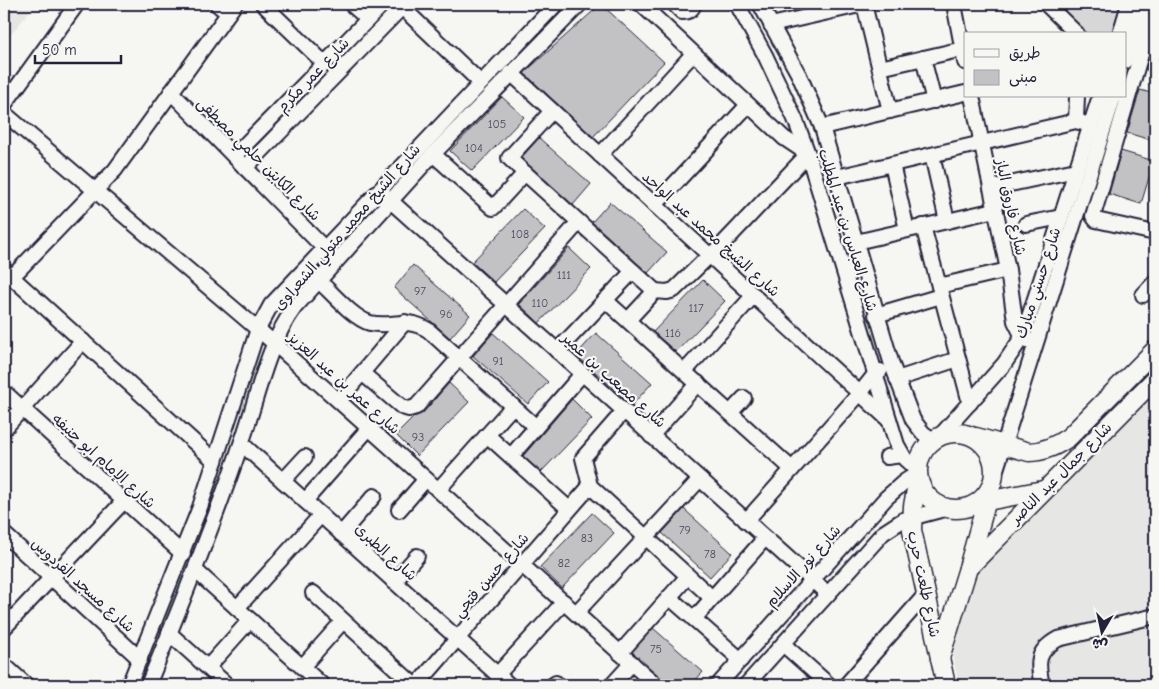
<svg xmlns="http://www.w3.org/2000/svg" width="1159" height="689" font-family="'Comic Neue','Playpen Sans Arabic',sans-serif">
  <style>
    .built { fill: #e6e6e4 }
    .green { fill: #d7d7d7; stroke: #7c7c89 }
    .building { fill: #c2c2c4; stroke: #22223b }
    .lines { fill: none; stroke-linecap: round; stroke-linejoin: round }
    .minor-casing { stroke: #22223b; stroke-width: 18 }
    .major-casing { stroke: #22223b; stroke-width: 21 }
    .minor { stroke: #f6f6f2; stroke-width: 14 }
    .major { stroke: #f6f6f2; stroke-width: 18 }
    .labels { text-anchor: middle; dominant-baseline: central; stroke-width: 4.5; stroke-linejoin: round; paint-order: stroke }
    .number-label { font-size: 12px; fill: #4a4a5d }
    .street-label { font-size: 15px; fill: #22223b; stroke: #f6f6f2 }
  </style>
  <rect width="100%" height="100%" fill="#f6f6f2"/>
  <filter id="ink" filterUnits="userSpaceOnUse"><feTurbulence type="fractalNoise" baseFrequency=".02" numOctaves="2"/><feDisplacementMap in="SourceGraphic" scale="10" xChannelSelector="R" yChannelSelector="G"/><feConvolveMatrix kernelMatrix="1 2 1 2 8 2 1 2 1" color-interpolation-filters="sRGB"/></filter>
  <g filter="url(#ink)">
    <!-- built -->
    <g class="built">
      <path d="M4 4H35L4 44Z"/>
      <path d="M1155 392V685H959L953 658 972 571Z"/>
    </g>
    <!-- green -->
    <path class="green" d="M1047 4H1128L1119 34H1077Z"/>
    <!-- building -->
    <g class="building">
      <path d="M601 4 664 62 593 137 524 73Z"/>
      <path d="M1153 43 1155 44V73L1146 70Z"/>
      <path d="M1140 90 1155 94V141L1127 133Z"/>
      <path d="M502 97 524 117 472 171 450 151Z"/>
      <path d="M539 138 591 184 573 205 521 158Z"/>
      <path d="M1121 151 1154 161 1141 204 1109 194Z"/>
      <path d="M610 202 667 252 648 273 592 222Z"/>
      <path d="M523 209 545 229 494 282 472 262Z"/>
      <path d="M569 248 591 269 539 323 519 304Z"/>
      <path d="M413 265 470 315 450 338 394 288Z"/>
      <path d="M703 280 725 301 676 352 653 332Z"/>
      <path d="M493 333 548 382 528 404 473 356Z"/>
      <path d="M596 333 652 383 632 405 576 355Z"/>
      <path d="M449 383 469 402 417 456 396 435 414 417 423 413Z"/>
      <path d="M572 399 592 419 541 472 523 456Z"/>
      <path d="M684 509 732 553 710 577 662 533Z"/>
      <path d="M592 513 614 533 562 588 540 567Z"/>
      <path d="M653 628 703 672 691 685H669L632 652Z"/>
    </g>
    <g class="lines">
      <defs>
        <g id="minor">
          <path d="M217 4 228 13"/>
          <path d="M263 4 324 63"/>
          <path d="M351 4 368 19"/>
          <path d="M404 4 408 13 481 83"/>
          <path d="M674 4 682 12C688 12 692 10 694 4"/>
          <path d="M737 4 765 55 795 119 808 154 897 445 905 459 917 469"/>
          <path d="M760 4 799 75 822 127 892 365 913 420 923 433 933 440"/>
          <path d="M954 4 965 62"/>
          <path d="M1046 4 1077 34"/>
          <path d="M1155 7 1093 216 1096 220 1155 233"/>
          <path d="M771 25 864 4 890 111"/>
          <path d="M1120 34 1129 4"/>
          <path d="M923 58 934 101"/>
          <path d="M1125 61 1143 4"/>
          <path d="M880 68 963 49"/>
          <path d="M511 73 889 420"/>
          <path d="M171 92 324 248"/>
          <path d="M972 96 1008 270 1015 321 1020 331 1027 340"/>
          <path d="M4 105 77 4"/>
          <path d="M4 113 274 343 656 685"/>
          <path d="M1076 121 1077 96"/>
          <path d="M822 127 965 93"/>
          <path d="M433 154 493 208 525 173 655 291"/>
          <path d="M600 155 693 54"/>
          <path d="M932 155 947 221"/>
          <path d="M234 156 383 4"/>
          <path d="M892 164 907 230"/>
          <path d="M245 168 405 4"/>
          <path d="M525 173 509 158 552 111"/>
          <path d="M837 177 1076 121 1090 125"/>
          <path d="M991 188 1076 170"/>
          <path d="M384 195 828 594"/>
          <path d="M655 205 748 105"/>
          <path d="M1026 224 1061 217"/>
          <path d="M923 226 970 403"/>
          <path d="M856 242 995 210"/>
          <path d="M4 270 215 461"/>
          <path d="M12 277 115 170 235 4"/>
          <path d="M319 281C332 293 353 318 370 323 392 328 405 316 428 330L536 427"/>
          <path d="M939 286 1008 270"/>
          <path d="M1143 295 1155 282"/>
          <path d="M605 300 792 469"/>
          <path d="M876 315 941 296"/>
          <path d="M628 320 655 291 667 292 674 290 710 255 719 248 808 154 784 138 641 4"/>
          <path d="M557 351 633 271"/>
          <path d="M685 371 754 295"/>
          <path d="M362 373 402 407 409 409 416 407 579 222"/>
          <path d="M897 379 958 359"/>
          <path d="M4 392 183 554"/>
          <path d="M339 400 405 322"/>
          <path d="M624 411 583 458 590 486 712 598"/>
          <path d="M730 413 744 398"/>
          <path d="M4 429 83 341"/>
          <path d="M487 435 569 509"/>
          <path d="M941 435 1004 364 1023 336 1100 96"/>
          <path d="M651 436 698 383"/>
          <path d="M242 444 509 685"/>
          <path d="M511 456 582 374"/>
          <path d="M887 457 902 455"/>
          <path d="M993 479 1114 96"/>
          <path d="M283 481 305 457"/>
          <path d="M438 490 513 406"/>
          <path d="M305 501 369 428"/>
          <path d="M399 510 426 479"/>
          <path d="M746 521 861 392 876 373 880 371"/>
          <path d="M4 534 140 659"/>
          <path d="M341 534 374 496"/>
          <path d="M195 570 322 685"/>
          <path d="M394 582 417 556"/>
          <path d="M313 593 414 685"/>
          <path d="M669 597 741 660"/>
          <path d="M237 608 321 515"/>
          <path d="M576 613 700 479"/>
          <path d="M694 619 765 538"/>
          <path d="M4 628 124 501"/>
          <path d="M169 633 227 685"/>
          <path d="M783 644 829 685"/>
          <path d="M620 653 688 576"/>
          <path d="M4 665 26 685"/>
          <path d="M208 667 250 620"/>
          <path d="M302 667 343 621"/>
          <path d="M497 675 564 602"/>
          <path d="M129 685 200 507 258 329 271 305 556 4"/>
          <path d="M148 685C181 606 213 526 241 444 257 400 267 344 295 307L433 154 580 4"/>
          <path d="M417 685 590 486"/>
          <path d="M553 685 556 683"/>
          <path d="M612 685 632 663"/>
          <path d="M718 685 886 498 904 482 918 473"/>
          <path d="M746 685 883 533 903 520 948 508"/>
          <path d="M846 685 926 594"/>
          <path d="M1042 685C1037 663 1036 651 1058 639L1155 616"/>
        </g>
        <g id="major">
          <circle cx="956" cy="471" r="38"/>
          <path d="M976 437 1029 452C1044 452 1056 446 1069 437L1155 350"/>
          <path d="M918 479 913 506 912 530 946 685"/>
          <path d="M977 503 1043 490"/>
          <path d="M968 568 1155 379"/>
          <path d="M940 658 968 568 990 489"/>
        </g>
      </defs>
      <!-- minor casing -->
      <use href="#minor" class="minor-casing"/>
      <!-- major casing -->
      <use href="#major" class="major-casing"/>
      <!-- minor -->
      <use href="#minor" class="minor"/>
      <!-- major -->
      <use href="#major" class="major"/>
    </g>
  </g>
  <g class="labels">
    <!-- number labels -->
    <g class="number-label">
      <text x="497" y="124">105</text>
      <text x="474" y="148">104</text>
      <text x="520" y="234">108</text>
      <text x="564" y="275">111</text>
      <text x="420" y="291">97</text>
      <text x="540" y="303">110</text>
      <text x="696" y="308">117</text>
      <text x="446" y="314">96</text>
      <text x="673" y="333">116</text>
      <text x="498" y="361">91</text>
      <text x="418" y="437">93</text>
      <text x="685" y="530">79</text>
      <text x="587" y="538">83</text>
      <text x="710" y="554">78</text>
      <text x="564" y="563">82</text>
      <text x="656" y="649">75</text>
    </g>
    <!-- street labels -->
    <g class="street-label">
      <text transform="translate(313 75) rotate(-46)">شارع عمر مكرم</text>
      <text transform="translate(259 159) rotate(45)">شارع الكابتن حلمي مصطفى</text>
      <text transform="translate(1011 207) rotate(78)">شارع فاروق الباز</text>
      <text transform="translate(347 227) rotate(-49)">شارع الشيخ محمد متولي الشعراوى</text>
      <text transform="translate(848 230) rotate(73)">شارع العباس بن عبد المطلب</text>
      <text transform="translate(711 234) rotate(42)">شارع الشيخ محمد عبد الواحد</text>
      <text transform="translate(1038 283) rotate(-72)">شارع حسني مبارك</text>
      <text transform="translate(614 380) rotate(42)">شارع مصعب بن عمير</text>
      <text transform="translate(344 383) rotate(42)">شارع عمر بن عبد العزيز</text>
      <text transform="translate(104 461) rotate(42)">شارع الإمام ابو حنيفه</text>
      <text transform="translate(1061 473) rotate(-45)">شارع جمال عبد الناصر</text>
      <text transform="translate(386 552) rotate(42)">شارع الطبرى</text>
      <text transform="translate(803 566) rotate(-48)">شارع نور الاسلام</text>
      <text transform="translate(491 575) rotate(-49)">شارع حسن فتحي</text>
      <text transform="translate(924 584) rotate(78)">شارع طلعت حرب</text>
      <text transform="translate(83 585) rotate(42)">شارع مسجد الفردوس</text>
    </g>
  </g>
  <!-- margin -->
  <rect width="1159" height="689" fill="none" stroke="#f6f6f2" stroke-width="20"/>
  <rect x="10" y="10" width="1139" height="669" fill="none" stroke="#22223b" stroke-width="2" filter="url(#ink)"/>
  <!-- legend -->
  <rect x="964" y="32" width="162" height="65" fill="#f6f6f2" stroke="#a1a1a9"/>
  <rect x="974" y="49" width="25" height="8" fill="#f6f6f2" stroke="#a1a1a9"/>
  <text x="1009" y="58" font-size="15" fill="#22223b">طريق</text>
  <rect x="974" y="70" width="25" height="15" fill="#c2c2c4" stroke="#a1a1a9"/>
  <text x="1009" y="82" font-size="15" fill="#22223b">مبنى</text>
  <!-- north arrow -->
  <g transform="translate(1102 632) rotate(189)" stroke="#f6f6f2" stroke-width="4" paint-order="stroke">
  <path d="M0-4L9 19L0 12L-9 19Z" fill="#22223b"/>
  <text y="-8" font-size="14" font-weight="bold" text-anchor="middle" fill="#22223b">ش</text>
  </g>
  <!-- scale -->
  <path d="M35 55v8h86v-8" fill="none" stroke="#22223b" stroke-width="2.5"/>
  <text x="42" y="55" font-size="15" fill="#22223b" stroke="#f6f6f2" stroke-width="4" paint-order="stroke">50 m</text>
</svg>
